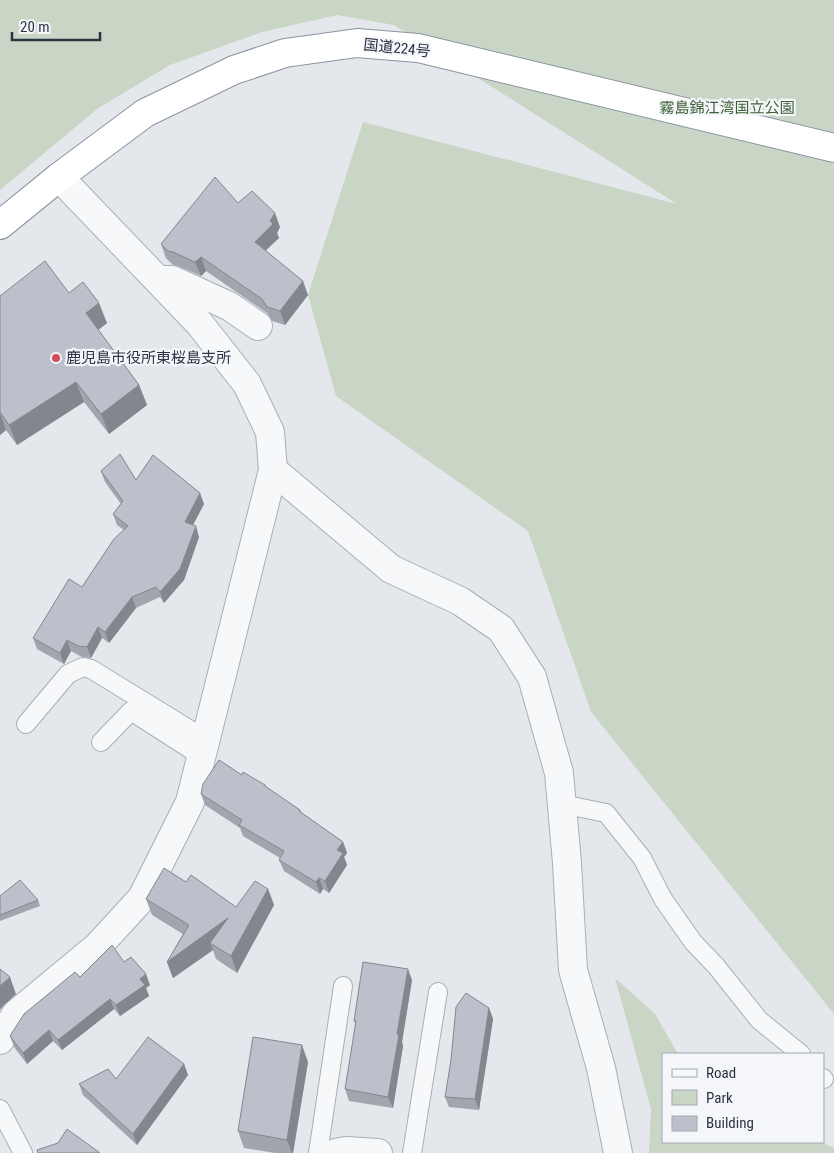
<svg xmlns="http://www.w3.org/2000/svg" width="834" height="1153" font-family="'Roboto Condensed','Noto Sans JP',sans-serif">
  <style>
    .green { fill: #c9d6c5 }
    .lines { fill: none; stroke-linecap: round; stroke-linejoin: round }
    .service-casing { stroke: #a9aeb7; stroke-width: 20 }
    .minor-casing { stroke: #a9aeb7; stroke-width: 30 }
    .trunk-casing { stroke: #8b94a3; stroke-width: 30 }
    .service { stroke: #f7f8fa; stroke-width: 18 }
    .minor { stroke: #f7f8fa; stroke-width: 28 }
    .trunk { stroke: #fff; stroke-width: 28 }
    .wall { fill: #a1a5ae }
    .shaded-wall { fill: #83868d }
    .building { fill: #bbc0ca; stroke: #83868d }
    .poi-dot { fill: #d1495b; stroke: #f4f6f9; stroke-width: 2 }
    .labels { text-anchor: middle; dominant-baseline: central; stroke-width: 4.5; stroke-linejoin: round; paint-order: stroke }
    .street-label { font-size: 15px; fill: #2b3445; stroke: #f4f6f9 }
    .park-label { font-size: 15px; fill: #3f6138; stroke: #f4f6f9 }
    .poi-label { font-size: 15px; fill: #2b3445; stroke: #f4f6f9; text-anchor: start }
  </style>
  <rect width="100%" height="100%" fill="#e4e7ec"/>
  <!-- green -->
  <g class="green">
    <path d="M0 0H834V1014L591 712 528 531 336 396 308 295 363 122 677 204 394 25 337 15 262 32 170 65 97 109 0 190Z"/>
    <path d="M615 978 655 1014 678 1054H663V1142H820L834 1148V1153H649L651 1109Z"/>
  </g>
  <g class="lines">
    <defs>
      <g id="service">
        <path d="M26 724 68 674 83 667 91 669 205 739"/>
        <path d="M101 742 131 711 201 756"/>
        <path d="M562 804 606 813 642 858 663 899 693 942 716 966 759 1020 801 1054"/>
        <path d="M823 1078 824 1079"/>
        <path d="M0 1109 23 1153"/>
        <path d="M318 1153 343 986"/>
        <path d="M412 1153 438 992"/>
      </g>
      <g id="minor">
        <path d="M159 280H172L229 306 258 326"/>
        <path d="M273 470 391 569 460 601 501 629 532 677 559 773 567 863 573 970 601 1068 618 1153"/>
        <path d="M0 1040 16 1014 98 946 142 898 190 802 273 470 270 432 247 384 199 323 59 177"/>
        <path d="M336 1153 346 1151 378 1153"/>
      </g>
      <path id="trunk" d="M0 225 59 177 145 113 234 70 285 53 357 43 418 48 834 148"/>
    </defs>
    <!-- service casing -->
    <use href="#service" class="service-casing"/>
    <!-- minor casing -->
    <use href="#minor" class="minor-casing"/>
    <!-- trunk casing -->
    <use href="#trunk" class="trunk-casing"/>
    <!-- service -->
    <use href="#service" class="service"/>
    <!-- minor -->
    <use href="#minor" class="minor"/>
    <!-- trunk -->
    <use href="#trunk" class="trunk"/>
  </g>
  <!-- wall -->
  <g class="wall">
    <path d="M238 203 280 227 277 233 279 238 265 250 308 295 285 325 272 321 267 313 206 271 201 276 178 266 173 265 166 258 161 244Z"/>
    <path d="M69 293 107 323 98 330 139 385 147 405 109 434 84 402 17 445 6 430 0 435V296Z"/>
    <path d="M101 471 136 480 204 504 192 525 199 537 184 580 164 603 160 597 136 608 109 643 102 638 91 658 82 657 71 651 64 664 37 649 33 638 82 587 124 530 117 525 113 514 121 504 105 482Z"/>
    <path d="M242 775 265 785 266 787 300 810 302 813 343 842 347 853 344 857 347 865 329 893 323 889 320 894 284 871 279 860 280 858 243 836 240 828 205 805 201 794Z"/>
    <path d="M186 882 236 907 268 889 274 905 237 973 216 959 213 950 173 978 167 962 183 934 152 915 146 899Z"/>
    <path d="M0 896 38 900 40 906 0 921Z"/>
    <path d="M124 962 150 985 146 988 149 996 120 1016 114 1009 62 1050 53 1041 27 1064 14 1047 10 1036 80 977Z"/>
    <path d="M412 980 402 1042 403 1046 393 1108 349 1101 345 1089 356 1025 354 1021Z"/>
    <path d="M489 1008 493 1019 479 1110 449 1107 445 1097Z"/>
    <path d="M308 1062 293 1153H275L244 1148 238 1131Z"/>
    <path d="M184 1064 188 1075 137 1145 83 1095 79 1084 116 1079Z"/>
  </g>
  <!-- shaded-wall -->
  <g class="shaded-wall">
    <path d="M275 213 280 227 277 233 279 238 260 256 255 242Z"/>
    <path d="M201 257 206 271 201 276 195 262Z"/>
    <path d="M303 281 308 295 285 325 280 311Z"/>
    <path d="M99 303 107 323 93 334 86 313Z"/>
    <path d="M76 382 84 402 17 445 9 425Z"/>
    <path d="M139 385 147 405 109 434 101 414Z"/>
    <path d="M0 413 6 430 0 435Z"/>
    <path d="M200 493 204 504 189 533 185 522Z"/>
    <path d="M196 526 199 537 184 580 164 603 160 592Z"/>
    <path d="M132 597 136 608 109 643 105 632Z"/>
    <path d="M98 627 102 638 91 658 87 647Z"/>
    <path d="M67 640 71 651 64 664 60 653Z"/>
    <path d="M343 842 347 853 344 857 347 865 329 893 325 881 337 850Z"/>
    <path d="M319 878 323 889 320 894 316 882Z"/>
    <path d="M268 889 274 905 237 973 231 956Z"/>
    <path d="M228 918 210 943 213 950 173 978 167 962Z"/>
    <path d="M408 969 412 980 402 1042 403 1046 393 1108 388 1097 397 1034Z"/>
    <path d="M146 974 150 985 146 988 149 996 120 1016 116 1005 140 979Z"/>
    <path d="M10 977 16 994 3 1006 0 1010V986Z"/>
    <path d="M110 999 114 1009 62 1050 58 1040Z"/>
    <path d="M489 1008 493 1019 479 1110 475 1099Z"/>
    <path d="M49 1030 53 1041 27 1064 23 1053Z"/>
    <path d="M302 1045 308 1062 293 1153H292L287 1140Z"/>
    <path d="M184 1064 188 1075 137 1145 133 1134Z"/>
  </g>
  <!-- building -->
  <g class="building">
    <path d="M215 177 238 203 252 191 275 213 270 221 273 224 255 242 303 281 280 311 267 307 262 299 201 257 195 262 173 252 168 251 161 244Z"/>
    <path d="M45 261 69 293 83 282 99 303 86 313 139 385 101 414 76 382 9 425 0 412V296Z"/>
    <path d="M120 454 136 480 153 455 200 493 185 522 196 526 180 569 160 592 156 587 132 597 105 632 98 627 87 647 78 646 67 640 60 653 33 638 69 579 82 587 114 539 128 526 113 514 123 501 101 471Z"/>
    <path d="M219 760 242 775 243 772 265 785V786L300 810 299 811 343 842 337 850 343 853 325 881 319 878 316 882 279 860 284 851 239 825 242 820 201 794 203 784Z"/>
    <path d="M164 868 186 882 191 875 236 907 255 881 268 889 231 956 210 943 228 918 167 962 189 925 146 899Z"/>
    <path d="M20 880 38 900 0 915V896Z"/>
    <path d="M112 945 124 962 131 957 146 974 140 979 145 985 116 1005 110 999 58 1040 49 1030 23 1053 10 1036 24 1014 75 972 80 977Z"/>
    <path d="M363 962 408 969 397 1034 399 1035 388 1097 345 1089 356 1021H354Z"/>
    <path d="M0 969 10 977 0 986Z"/>
    <path d="M466 993 489 1008 475 1099 445 1097 451 1060 456 1007Z"/>
    <path d="M148 1037 184 1064 133 1134 79 1084 108 1069 116 1079Z"/>
    <path d="M253 1037 302 1045 287 1140 238 1131Z"/>
    <path d="M67 1129 100 1153H38L37 1150 58 1143Z"/>
  </g>
  <!-- markers -->
  <circle class="poi-dot" cx="56" cy="358" r="5"/>
  <g class="labels">
    <!-- street labels -->
    <g class="street-label">
      <text transform="translate(397 48) rotate(6)">国道224号</text>
    </g>
    <!-- park labels -->
    <g class="park-label">
      <text x="727" y="108">霧島錦江湾国立公園</text>
    </g>
    <!-- poi labels -->
    <g class="poi-label">
      <text x="66" y="358">鹿児島市役所東桜島支所</text>
    </g>
  </g>
  <!-- legend -->
  <rect x="662" y="1053" width="162" height="90" fill="#f4f6f9" stroke="#a4a8b1"/>
  <rect x="672" y="1069" width="25" height="8" fill="#f7f8fa" stroke="#a4a8b1"/>
  <text x="706" y="1078" font-size="15" fill="#2b3445">Road</text>
  <rect x="672" y="1090" width="25" height="15" fill="#c9d6c5" stroke="#a4a8b1"/>
  <text x="706" y="1103" font-size="15" fill="#2b3445">Park</text>
  <rect x="672" y="1116" width="25" height="15" fill="#bbc0ca" stroke="#a4a8b1"/>
  <text x="706" y="1128" font-size="15" fill="#2b3445">Building</text>
  <!-- scale -->
  <path d="M12 32v8h88v-8" fill="none" stroke="#2b3445" stroke-width="2.5"/>
  <text x="20" y="32" font-size="15" fill="#2b3445" stroke="#f4f6f9" stroke-width="4" paint-order="stroke">20 m</text>
</svg>
